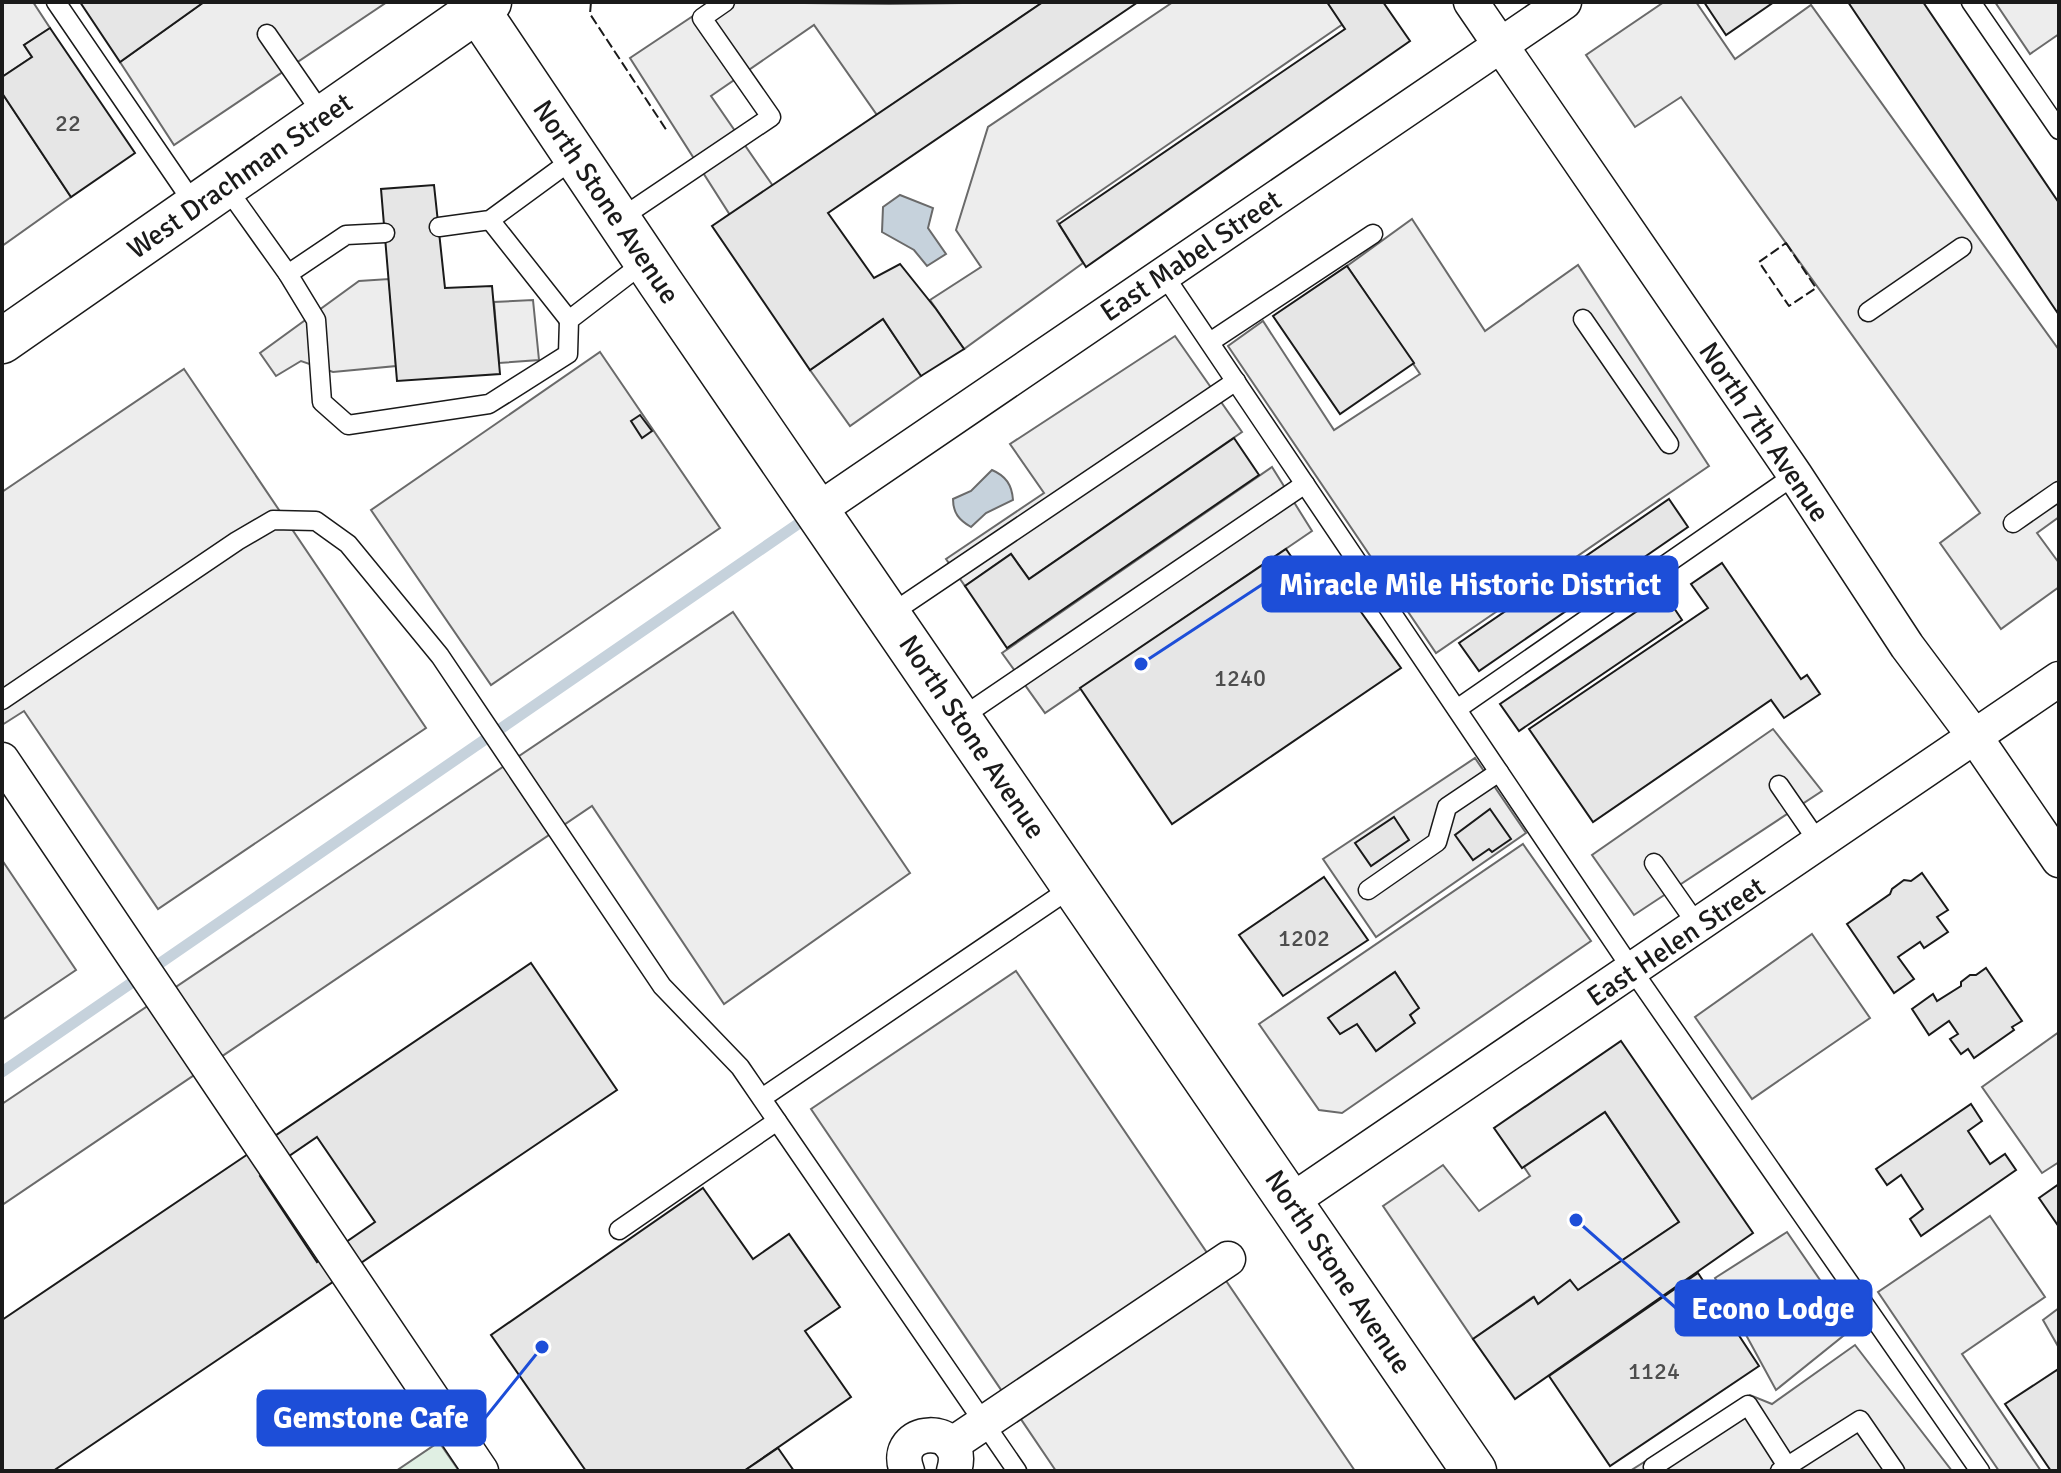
<svg xmlns="http://www.w3.org/2000/svg" width="2061" height="1473" font-family="Signika,sans-serif">
  <style>
    .green { fill: #e0efe3; stroke: #6a6a6a; stroke-width: 2 }
    .parking { fill: #ededed; stroke: #6a6a6a; stroke-width: 2; fill-rule: evenodd }
    .water { fill: #c6d2dc; stroke: #6a6a6a; stroke-width: 2 }
    .lines { fill: none; stroke-linecap: round; stroke-linejoin: round }
    .stream { stroke: #c6d2dc; stroke-width: 11 }
    .building { fill: #e6e6e6; stroke: #1a1a1a; stroke-width: 2; fill-rule: evenodd }
    .lane-casing { stroke: #1a1a1a; stroke-width: 21 }
    .street-casing { stroke: #1a1a1a; stroke-width: 37 }
    .secondary-casing { stroke: #1a1a1a; stroke-width: 47 }
    .lane { stroke: #fff; stroke-width: 18 }
    .street { stroke: #fff; stroke-width: 34 }
    .secondary { stroke: #fff; stroke-width: 44 }
    .fence { stroke: #1a1a1a; stroke-width: 2; stroke-dasharray: 10 4; stroke-linecap: butt }
    .labels { text-anchor: middle; dominant-baseline: central; stroke-width: 6; stroke-linejoin: round; paint-order: stroke }
    .number-label { font-size: 24px; fill: #4d4d4d }
    .street-label { font-size: 28px; fill: #1a1a1a; stroke: #fff }
    .leader { fill: none; stroke: #1d4ed8; stroke-width: 3 }
    .callout-dot { fill: #1d4ed8; stroke: #fff; stroke-width: 3 }
    .callout { fill: #1d4ed8; stroke: #1d4ed8; stroke-width: 3 }
    .callout-label { font-size: 30px; text-anchor: middle; font-weight: bold; fill: #fff }
  </style>
  <rect width="100%" height="100%" fill="#fff"/>
  <!-- green -->
  <path class="green" d="M439 1442 459 1471H396Z"/>
  <!-- parking -->
  <g class="parking">
    <path d="M2 2H33L50 28 24 45 32 57 2 77Z"/>
    <path d="M204 2H387L174 145 120 62Z"/>
    <path d="M714 2 889 4 1043 2 877 115 814 25 711 96 773 186 730 215 630 58Z"/>
    <path d="M1173 2H1327L1343 24 1057 221 1083 263 964 349 930 300 981 267 956 230 988 127Z"/>
    <path d="M1664 2H1696L1735 59 1811 5 2059 350V517L2037 533 2059 563V587L2001 629 1940 543 1980 513 1681 97 1635 127 1586 55Z"/>
    <path d="M1995 2H2059V34L2030 54Z"/>
    <path d="M2 93 71 197 2 246Z"/>
    <path d="M1412 219 1485 331 1578 265 1709 466 1436 653 1228 346 1263 321 1334 430 1420 374 1347 266Z"/>
    <path d="M389 279 396 366 333 372 301 361 276 376 260 353 359 281Z"/>
    <path d="M533 300 539 360 499 363 494 302Z"/>
    <path d="M883 319 921 376 850 426 810 370Z"/>
    <path d="M1175 336 1242 432 1029 579 1011 554 965 586 946 559 1044 493 1010 444Z"/>
    <path d="M600 352 720 528 491 685 371 510Z"/>
    <path d="M184 369 426 728 158 909 24 711 2 725V492Z"/>
    <path d="M1272 467 1312 531 1045 713 1002 653Z"/>
    <path d="M733 612 910 873 724 1004 592 806 2 1205V1104Z"/>
    <path d="M1773 729 1822 791 1634 915 1592 855Z"/>
    <path d="M1475 758 1526 833 1376 937 1323 859Z"/>
    <path d="M1523 844 1591 941 1342 1113 1319 1110 1259 1024ZM1395 972 1418 1008 1410 1015 1414 1023 1376 1051 1357 1024 1340 1034 1329 1018Z"/>
    <path d="M2 860 76 970 2 1020Z"/>
    <path d="M1812 934 1870 1018 1752 1099 1695 1017Z"/>
    <path d="M1016 971 1355 1471H1056L811 1109Z"/>
    <path d="M2059 1032V1162L2042 1173 1982 1087Z"/>
    <path d="M1605 1112 1679 1222 1578 1290 1569 1281 1538 1304 1533 1297 1473 1339 1383 1206 1443 1165 1479 1211 1530 1176 1524 1167Z"/>
    <path d="M1990 1216 2045 1297 1962 1354 2041 1471H1999L1878 1292Z"/>
    <path d="M1787 1232 1853 1328 1776 1390 1715 1278Z"/>
    <path d="M2059 1308V1348L2043 1320Z"/>
    <path d="M1855 1345 1952 1471H1630L1750 1395 1772 1404Z"/>
  </g>
  <!-- water -->
  <g class="water">
    <path d="M900 195 933 208 928 228 946 254 927 266 914 250 882 232 883 207Z"/>
    <path d="M992 470C1006 476 1012 485 1013 500L986 513 971 527C959 520 953 513 953 499L971 491Z"/>
  </g>
  <g class="lines">
    <!-- stream -->
    <path class="stream" d="M2 1072 811 515"/>
  </g>
  <!-- building -->
  <g class="building">
    <path d="M80 2H204L120 62Z"/>
    <path d="M1043 2H1138L828 213 874 278 900 264 936 309 964 349 921 376 883 319 810 370 712 226Z"/>
    <path d="M1327 2H1383L1410 41 1086 267 1059 224 1345 29Z"/>
    <path d="M1704 2H1774L1726 35Z"/>
    <path d="M1848 2H1923L2059 203V315Z"/>
    <path d="M50 28 135 153 71 197 2 93V77L32 57 24 45Z"/>
    <path d="M434 185 445 288 492 286 500 374 397 381 381 189Z"/>
    <path d="M1347 266 1414 363 1340 414 1273 316Z"/>
    <path d="M640 415 652 431 642 438 631 421Z"/>
    <path d="M1234 438 1259 475 1007 648 965 586 1011 554 1029 579Z"/>
    <path d="M1669 499 1688 527 1479 671 1459 643Z"/>
    <path d="M1286 549 1315 591 1336 577 1401 668 1172 824 1080 688Z"/>
    <path d="M1722 563 1801 679 1807 675 1820 694 1784 718 1771 700 1593 822 1529 729 1708 608 1691 584Z"/>
    <path d="M1664 593 1682 620 1519 731 1500 704Z"/>
    <path d="M1490 809 1511 839 1492 852 1489 849 1473 860 1455 835Z"/>
    <path d="M1394 817 1409 840 1371 866 1355 843Z"/>
    <path d="M1922 873 1948 910 1937 917 1948 932 1924 948 1920 942 1898 957 1914 979 1894 993 1847 924 1890 894 1892 889 1904 880 1911 881Z"/>
    <path d="M1324 877 1368 940 1283 996 1239 935Z"/>
    <path d="M531 963 617 1090 53 1471H2V1320ZM317 1137 375 1222 317 1262 260 1176Z"/>
    <path d="M1986 968 2022 1021 2012 1027 2014 1030 1974 1058 1968 1049 1961 1054 1950 1039 1958 1034 1949 1021 1929 1035 1912 1009 1933 994 1937 1001 1961 986V982L1970 975H1976Z"/>
    <path d="M1395 972 1419 1008 1410 1015 1415 1023 1376 1051 1357 1024 1340 1034 1328 1018Z"/>
    <path d="M1621 1041 1753 1233 1515 1399 1473 1339 1534 1297 1538 1304 1570 1280 1578 1290 1679 1222 1605 1112 1522 1168 1494 1128Z"/>
    <path d="M1971 1104 1982 1121 1968 1131 1990 1164 2005 1154 2016 1170 1921 1236 1910 1219 1923 1209 1901 1175 1887 1185 1876 1169Z"/>
    <path d="M2059 1184V1227L2039 1198Z"/>
    <path d="M703 1188 753 1259 789 1234 840 1307 805 1331 851 1397 744 1471H586L491 1335Z"/>
    <path d="M1698 1273 1759 1366 1610 1466 1549 1376Z"/>
    <path d="M2057 1370 2059 1373V1471H2051L2005 1404Z"/>
    <path d="M778 1448 794 1471H744Z"/>
  </g>
  <g class="lines">
    <defs>
      <g id="lane">
        <path d="M56 2 196 207"/>
        <path d="M1971 2 2059 130"/>
        <path d="M267 34 325 118"/>
        <path d="M226 187 288 274 316 320 322 402 348 425 489 404 568 354 569 320 646 261"/>
        <path d="M490 220 569 320"/>
        <path d="M618 220 771 117 702 18 725 2"/>
        <path d="M439 227 490 220 576 157"/>
        <path d="M288 274 346 235 385 233"/>
        <path d="M1164 275 1633 971 1980 1471"/>
        <path d="M1868 312 1962 247"/>
        <path d="M1583 319 1669 444"/>
        <path d="M1210 342 1373 234"/>
        <path d="M2013 523 2059 491"/>
        <path d="M889 615 1236 381"/>
        <path d="M2 700 237 541 273 520 316 521 348 544 440 656 662 986 740 1067 1017 1471"/>
        <path d="M1457 709 1795 475"/>
        <path d="M959 719 1305 484"/>
        <path d="M1779 785 1819 843"/>
        <path d="M1654 863 1698 926"/>
        <path d="M1368 890 1437 842 1447 807 1499 772"/>
        <path d="M762 1098 1074 886"/>
        <path d="M619 1230 777 1121"/>
        <path d="M1656 1471 1653 1467 1748 1405 1787 1466"/>
        <path d="M1780 1471 1860 1420 1895 1471"/>
      </g>
      <g id="street">
        <path d="M1471 2 1795 475 1907 646 1975 737 2059 860"/>
        <path d="M818 510 1564 2"/>
        <path d="M2 760 481 1471"/>
        <path d="M1290 1202 2059 679"/>
        <path d="M951 1445 1228 1259"/>
        <path d="M907 1471C889 1426 969 1421 954 1471"/>
      </g>
      <g id="secondary">
        <path d="M472 2 660 282 1474 1471"/>
        <path d="M2 341 489 2"/>
      </g>
    </defs>
    <!-- lane casing -->
    <use href="#lane" class="lane-casing"/>
    <!-- street casing -->
    <use href="#street" class="street-casing"/>
    <!-- secondary casing -->
    <use href="#secondary" class="secondary-casing"/>
    <!-- lane -->
    <use href="#lane" class="lane"/>
    <!-- street -->
    <use href="#street" class="street"/>
    <!-- secondary -->
    <use href="#secondary" class="secondary"/>
    <!-- fence -->
    <g class="fence">
      <path d="M591 2 590 14 667 131"/>
      <path d="M1786 243 1816 288 1789 306 1759 262Z"/>
    </g>
  </g>
  <g class="labels">
    <!-- number labels -->
    <g class="number-label">
      <text x="68" y="123">22</text>
      <text x="1240" y="678">1240</text>
      <text x="1304" y="938">1202</text>
      <text x="1654" y="1371">1124</text>
    </g>
    <!-- street labels -->
    <g class="street-label">
      <text transform="translate(240 176) rotate(-35)">West Drachman Street</text>
      <text transform="translate(606 202) rotate(56)">North Stone Avenue</text>
      <text transform="translate(1191 256) rotate(-34)">East Mabel Street</text>
      <text transform="translate(1764 432) rotate(56)">North 7th Avenue</text>
      <text transform="translate(972 737) rotate(56)">North Stone Avenue</text>
      <text transform="translate(1676 942) rotate(-34)">East Helen Street</text>
      <text transform="translate(1338 1272) rotate(56)">North Stone Avenue</text>
    </g>
  </g>
  <!-- callouts -->
  <path class="leader" d="M1141 664L1263 584M1576 1220L1676 1308M542 1347L485 1418"/>
  <g class="callout-dot">
    <circle cx="1141" cy="664" r="8"/>
    <circle cx="1576" cy="1220" r="8"/>
    <circle cx="542" cy="1347" r="8"/>
  </g>
  <g class="callout">
    <rect x="1263" y="557" width="414" height="54" rx="8"/>
    <rect x="1676" y="1281" width="195" height="54" rx="8"/>
    <rect x="258" y="1391" width="227" height="54" rx="8"/>
  </g>
  <g class="callout-label">
    <text x="1470" y="595">Miracle Mile Historic District</text>
    <text x="1773" y="1319">Econo Lodge</text>
    <text x="371" y="1428">Gemstone Cafe</text>
  </g>
  <!-- border -->
  <rect width="2061" height="1473" fill="none" stroke="#1a1a1a" stroke-width="8"/>
</svg>
